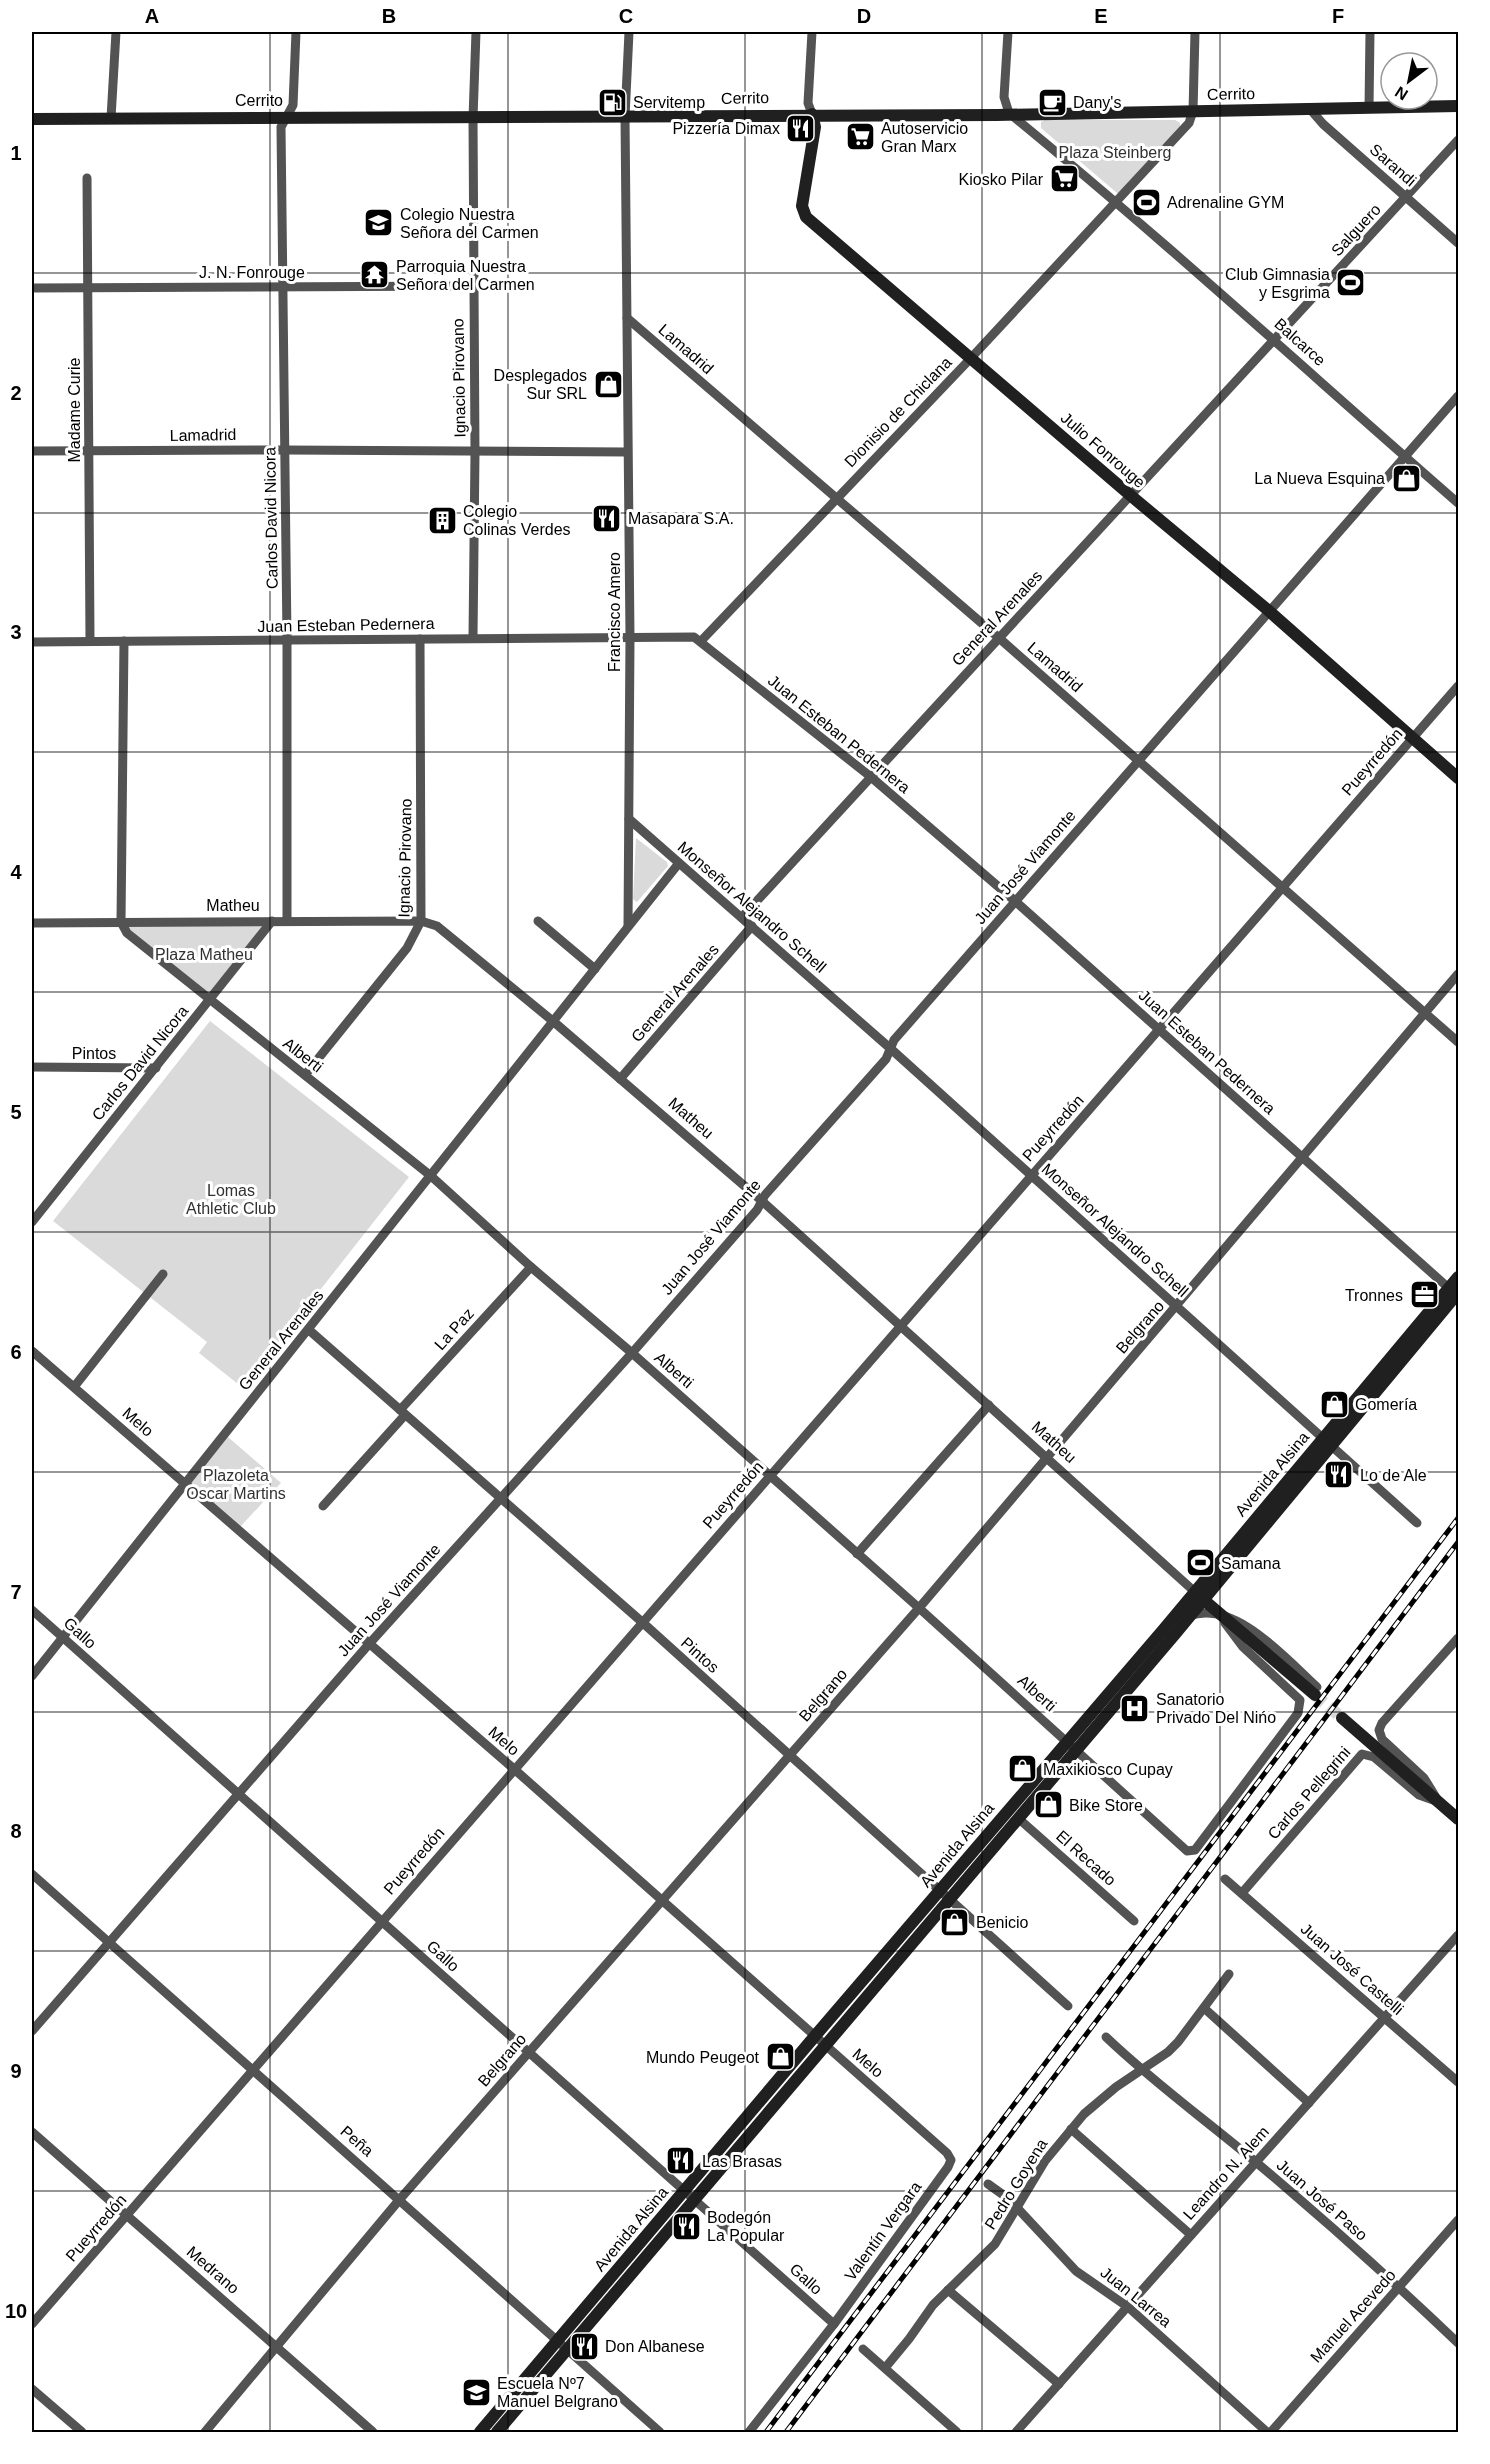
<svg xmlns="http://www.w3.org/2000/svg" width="1490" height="2464" font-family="Arial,sans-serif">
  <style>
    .green { fill: #dadada }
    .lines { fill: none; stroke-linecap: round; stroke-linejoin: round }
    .secondary-tunnel { stroke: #d9d9d9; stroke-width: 12; stroke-dasharray: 12 6; stroke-linecap: butt }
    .street { stroke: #535353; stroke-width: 9 }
    .secondary { stroke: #202020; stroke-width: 12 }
    .rail-casing { stroke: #000; stroke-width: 5 }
    .rail { stroke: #fff; stroke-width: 3; stroke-dasharray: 9; stroke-linecap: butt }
    .grid { fill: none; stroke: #000; stroke-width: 1.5; stroke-opacity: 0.55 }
    .labels { text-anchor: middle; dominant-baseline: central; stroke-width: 6; stroke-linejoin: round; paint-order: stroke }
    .street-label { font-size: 16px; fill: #000; stroke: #fff }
    .poi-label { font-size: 16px; fill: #000; stroke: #fff; text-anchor: start }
    .park-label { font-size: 16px; fill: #313131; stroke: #fff }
    .neatline { fill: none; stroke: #000; stroke-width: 2 }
    .grid-label { font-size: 20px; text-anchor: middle; font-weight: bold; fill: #000 }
  </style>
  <rect width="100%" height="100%" fill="#fff"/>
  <!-- green -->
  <g class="green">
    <path d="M1045 120H1175L1180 123V129L1121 192 1117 193 1041 128V122Z"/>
    <path d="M636 838 667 862 668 866 637 902 633 899Z"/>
    <path d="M272 921 209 1000 121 922Z"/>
    <path d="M210 1021 409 1177 243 1388 199 1353 207 1342 53 1221Z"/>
    <path d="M228 1437 281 1483 239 1528 190 1484Z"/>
  </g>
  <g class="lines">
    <!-- secondary-tunnel -->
    <path class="secondary-tunnel" d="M1315 1695 1342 1718"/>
    <!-- street -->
    <g class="street">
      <path d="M1008 32 1004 97 1009 113C1163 239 1309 373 1458 503"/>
      <path d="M1369 108 1370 32"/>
      <path d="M1310 109 1323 124 1458 243"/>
      <path d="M812 114 808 103 812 32"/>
      <path d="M111 118 116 32"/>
      <path d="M87 178 90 641"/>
      <path d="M32 288 473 286"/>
      <path d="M627 318 999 638 1458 1042"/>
      <path d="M32 451 285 450 627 452"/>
      <path d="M473 638 475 452 473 118 476 32"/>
      <path d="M124 641 121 922 127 933 431 1176 531 1267 632 1353 919 1608 1187 1851 1195 1850 1298 1713 1300 1700 1243 1647 1225 1623"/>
      <path d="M701 641 971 358 1189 123 1193 111 1195 32"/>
      <path d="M32 642 694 637 871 777 1015 901 1452 1291"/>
      <path d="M629 819 891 1049 1417 1523"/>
      <path d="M742 917 1458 140"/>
      <path d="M287 921V640L281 127 293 105 296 32"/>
      <path d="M538 921 595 969"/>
      <path d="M32 923 421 921 437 926 554 1022 762 1201 1195 1592"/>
      <path d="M628 926 630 638 625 117 629 32"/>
      <path d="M32 1067 156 1068"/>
      <path d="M305 1075 407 948 421 921 420 639"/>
      <path d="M620 1079 752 926"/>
      <path d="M32 1222 272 921"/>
      <path d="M309 1330 642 1622 1068 2006"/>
      <path d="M32 1351 514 1769 947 2153 951 2160 948 2167 834 2324 749 2432"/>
      <path d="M74 1387 163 1274"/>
      <path d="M400 1410 531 1267"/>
      <path d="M323 1506 405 1415"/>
      <path d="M857 1554 989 1405"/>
      <path d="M32 1610 834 2324"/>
      <path d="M1189 1616C1235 1599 1286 1659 1317 1687"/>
      <path d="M32 1676 679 863"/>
      <path d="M1437 1799 1424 1778 1382 1739 1379 1730 1382 1723 1458 1638"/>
      <path d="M1018 1818 1134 1921"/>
      <path d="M32 1874 660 2432"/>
      <path d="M1225 1879 1458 2082"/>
      <path d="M1242 1893 1362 1754 1374 1757 1419 1795 1436 1801"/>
      <path d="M1204 2008 1309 2103"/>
      <path d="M32 2031 369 1644 632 1353 757 1210 765 1195 886 1059 894 1040 1458 396"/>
      <path d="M1106 2037C1154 2083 1207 2121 1257 2163 1326 2221 1393 2281 1458 2343"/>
      <path d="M1071 2129 1191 2235"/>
      <path d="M32 2132 373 2432"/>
      <path d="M988 2184 1009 2199 1076 2271 1128 2307 1267 2432"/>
      <path d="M948 2290 1059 2384"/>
      <path d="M32 2324 1458 686"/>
      <path d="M863 2349 957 2432"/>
      <path d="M885 2368 909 2339 933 2305 995 2244 1045 2161 1084 2114 1116 2087 1168 2052 1178 2042 1229 1974"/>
      <path d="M32 2389 82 2432"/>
      <path d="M205 2432 400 2199 919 1608 1458 974"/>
      <path d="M1016 2432 1458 1935"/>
      <path d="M1271 2432 1458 2220"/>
    </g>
    <!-- secondary -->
    <g class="secondary">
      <path d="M812 114 815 127 802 206 806 217 1130 495 1269 611 1458 778"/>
      <path d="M32 119 997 115 1458 106"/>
      <path d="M1198 1595 1315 1695"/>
      <path d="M1342 1718 1458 1819"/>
      <path d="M480 2432 815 2036 1164 1629 1458 1277"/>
      <path d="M497 2432 1175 1634 1458 1293"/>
    </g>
    <defs>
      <g id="rail">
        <path d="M766 2432 1458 1518"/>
        <path d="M786 2432 1458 1542"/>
      </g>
    </defs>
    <!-- rail casing -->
    <use href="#rail" class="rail-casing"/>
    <!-- rail -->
    <use href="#rail" class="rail"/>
  </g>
  <!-- grid -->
  <path class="grid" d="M270 32V2432M508 32V2432M745 32V2432M982 32V2432M1220 32V2432M32 273H1458M32 513H1458M32 752H1458M32 992H1458M32 1232H1458M32 1472H1458M32 1712H1458M32 1951H1458M32 2191H1458"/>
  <!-- icons -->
  <defs>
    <symbol id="fuel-square" viewBox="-11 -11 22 22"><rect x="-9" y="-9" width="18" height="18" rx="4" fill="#000" stroke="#fff"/><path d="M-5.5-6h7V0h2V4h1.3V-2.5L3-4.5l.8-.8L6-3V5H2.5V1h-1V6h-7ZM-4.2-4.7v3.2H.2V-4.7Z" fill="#fff"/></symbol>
    <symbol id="cafe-square" viewBox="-11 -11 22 22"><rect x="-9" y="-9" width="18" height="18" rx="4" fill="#000" stroke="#fff"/><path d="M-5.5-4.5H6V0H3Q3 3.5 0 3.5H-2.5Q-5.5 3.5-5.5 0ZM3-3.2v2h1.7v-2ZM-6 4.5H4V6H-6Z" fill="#fff"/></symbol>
    <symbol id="restaurant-square" viewBox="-11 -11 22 22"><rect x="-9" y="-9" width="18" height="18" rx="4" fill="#000" stroke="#fff"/><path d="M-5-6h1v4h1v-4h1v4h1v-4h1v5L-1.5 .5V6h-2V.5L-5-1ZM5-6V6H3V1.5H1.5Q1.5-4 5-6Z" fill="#fff"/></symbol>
    <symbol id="supermarket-square" viewBox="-11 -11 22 22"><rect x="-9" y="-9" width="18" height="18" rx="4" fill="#000" stroke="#fff"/><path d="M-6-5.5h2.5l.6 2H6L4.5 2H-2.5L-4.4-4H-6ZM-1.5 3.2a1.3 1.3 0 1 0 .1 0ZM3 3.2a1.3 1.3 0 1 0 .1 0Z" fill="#fff"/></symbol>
    <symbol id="stadium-square" viewBox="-11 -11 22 22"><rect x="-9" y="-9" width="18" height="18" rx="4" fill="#000" stroke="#fff"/><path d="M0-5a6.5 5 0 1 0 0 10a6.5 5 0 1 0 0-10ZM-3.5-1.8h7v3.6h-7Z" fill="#fff"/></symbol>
    <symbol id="school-square" viewBox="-11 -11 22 22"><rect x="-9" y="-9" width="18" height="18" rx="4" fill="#000" stroke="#fff"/><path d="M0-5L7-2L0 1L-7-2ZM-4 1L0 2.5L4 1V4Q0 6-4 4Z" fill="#fff"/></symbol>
    <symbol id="temple-square" viewBox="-11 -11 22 22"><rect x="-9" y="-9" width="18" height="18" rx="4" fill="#000" stroke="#fff"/><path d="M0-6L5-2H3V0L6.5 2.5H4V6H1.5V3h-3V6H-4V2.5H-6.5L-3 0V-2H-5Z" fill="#fff"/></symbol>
    <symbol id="shop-square" viewBox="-11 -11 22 22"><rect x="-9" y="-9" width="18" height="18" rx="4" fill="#000" stroke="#fff"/><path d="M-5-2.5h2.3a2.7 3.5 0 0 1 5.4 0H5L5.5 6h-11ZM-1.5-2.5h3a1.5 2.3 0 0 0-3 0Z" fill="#fff"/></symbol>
    <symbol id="building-square" viewBox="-11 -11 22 22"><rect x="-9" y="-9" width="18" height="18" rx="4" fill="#000" stroke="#fff"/><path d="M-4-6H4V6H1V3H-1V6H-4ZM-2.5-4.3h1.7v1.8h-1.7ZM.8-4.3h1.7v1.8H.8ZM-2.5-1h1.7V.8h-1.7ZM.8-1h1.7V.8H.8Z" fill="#fff"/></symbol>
    <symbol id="office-square" viewBox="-11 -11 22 22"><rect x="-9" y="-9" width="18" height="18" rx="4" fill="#000" stroke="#fff"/><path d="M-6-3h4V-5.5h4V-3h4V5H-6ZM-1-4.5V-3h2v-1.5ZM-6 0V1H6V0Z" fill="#fff"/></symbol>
    <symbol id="hospital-square" viewBox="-11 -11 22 22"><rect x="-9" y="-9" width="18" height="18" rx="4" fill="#000" stroke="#fff"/><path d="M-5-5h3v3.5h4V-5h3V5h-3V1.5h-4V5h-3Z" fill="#fff"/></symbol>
  </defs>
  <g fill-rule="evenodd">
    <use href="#fuel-square" x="596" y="86" width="33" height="33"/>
    <use href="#cafe-square" x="1036" y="86" width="33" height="33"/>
    <use href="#restaurant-square" x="784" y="112" width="33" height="33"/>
    <use href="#supermarket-square" x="844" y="120" width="33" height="33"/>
    <use href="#supermarket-square" x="1048" y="162" width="33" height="33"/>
    <use href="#stadium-square" x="1130" y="186" width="33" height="33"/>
    <use href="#school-square" x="362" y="206" width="33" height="33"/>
    <use href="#temple-square" x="358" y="258" width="33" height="33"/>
    <use href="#stadium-square" x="1334" y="266" width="33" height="33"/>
    <use href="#shop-square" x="592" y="368" width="33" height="33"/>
    <use href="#shop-square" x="1390" y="462" width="33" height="33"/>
    <use href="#restaurant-square" x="590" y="502" width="33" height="33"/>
    <use href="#building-square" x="426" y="504" width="33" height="33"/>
    <use href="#office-square" x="1408" y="1278" width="33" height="33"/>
    <use href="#shop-square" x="1318" y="1388" width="33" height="33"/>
    <use href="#restaurant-square" x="1322" y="1458" width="33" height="33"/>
    <use href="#stadium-square" x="1184" y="1546" width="33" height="33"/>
    <use href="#hospital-square" x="1118" y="1692" width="33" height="33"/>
    <use href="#shop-square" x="1006" y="1752" width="33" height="33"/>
    <use href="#shop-square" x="1032" y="1788" width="33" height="33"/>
    <use href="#shop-square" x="938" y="1906" width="33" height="33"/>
    <use href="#shop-square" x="764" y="2040" width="33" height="33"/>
    <use href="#restaurant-square" x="664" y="2144" width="33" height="33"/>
    <use href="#restaurant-square" x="670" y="2210" width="33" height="33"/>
    <use href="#restaurant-square" x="568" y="2330" width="33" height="33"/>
    <use href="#school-square" x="460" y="2376" width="33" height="33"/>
  </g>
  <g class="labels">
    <!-- street labels -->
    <g class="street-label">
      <text transform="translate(1231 94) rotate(-1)">Cerrito</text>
      <text transform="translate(745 98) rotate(-1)">Cerrito</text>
      <text x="259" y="100">Cerrito</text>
      <text transform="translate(1393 165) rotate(41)">Sarandi</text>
      <text transform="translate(1356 230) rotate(-47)">Salguero</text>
      <text x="252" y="272">J. N. Fonrouge</text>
      <text transform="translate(1300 342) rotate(42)">Balcarce</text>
      <text transform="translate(686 349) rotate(41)">Lamadrid</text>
      <text transform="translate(459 378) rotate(-91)">Ignacio Pirovano</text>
      <text transform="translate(74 410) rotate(-90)">Madame Curie</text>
      <text transform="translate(898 412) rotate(-46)">Dionisio de Chiclana</text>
      <text transform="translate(203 435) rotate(-1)">Lamadrid</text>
      <text transform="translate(1103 450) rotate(41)">Julio Fonrouge</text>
      <text transform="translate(271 518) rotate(-91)">Carlos David Nicora</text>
      <text transform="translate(614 612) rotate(-90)">Francisco Amero</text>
      <text transform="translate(997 618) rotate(-47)">General Arenales</text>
      <text transform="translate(346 625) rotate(-1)">Juan Esteban Pedernera</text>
      <text transform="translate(1055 667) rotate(41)">Lamadrid</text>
      <text transform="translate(839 734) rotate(39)">Juan Esteban Pedernera</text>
      <text transform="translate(1372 762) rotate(-49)">Pueyrredón</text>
      <text transform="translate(405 858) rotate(-89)">Ignacio Pirovano</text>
      <text transform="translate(1025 867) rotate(-49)">Juan José Viamonte</text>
      <text x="233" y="905">Matheu</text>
      <text transform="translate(752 907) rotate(41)">Monseñor Alejandro Schell</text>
      <text transform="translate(675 993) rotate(-49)">General Arenales</text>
      <text transform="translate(1207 1052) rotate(42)">Juan Esteban Pedernera</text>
      <text x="94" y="1053">Pintos</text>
      <text transform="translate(303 1055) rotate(38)">Alberti</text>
      <text transform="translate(140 1063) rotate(-51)">Carlos David Nicora</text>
      <text transform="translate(691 1118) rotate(41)">Matheu</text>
      <text transform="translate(1053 1128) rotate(-48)">Pueyrredón</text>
      <text transform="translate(1115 1230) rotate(42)">Monseñor Alejandro Schell</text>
      <text transform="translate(711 1237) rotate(-50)">Juan José Viamonte</text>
      <text transform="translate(1140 1327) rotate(-49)">Belgrano</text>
      <text transform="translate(454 1329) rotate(-48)">La Paz</text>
      <text transform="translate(281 1340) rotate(-51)">General Arenales</text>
      <text transform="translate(674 1370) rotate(41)">Alberti</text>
      <text transform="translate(138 1422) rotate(41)">Melo</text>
      <text transform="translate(1054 1442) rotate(42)">Matheu</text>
      <text transform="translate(1272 1474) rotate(-50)">Avenida Alsina</text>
      <text transform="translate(733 1495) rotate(-49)">Pueyrredón</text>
      <text transform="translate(389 1600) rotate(-48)">Juan José Viamonte</text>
      <text transform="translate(80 1633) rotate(42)">Gallo</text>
      <text transform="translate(700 1655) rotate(42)">Pintos</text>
      <text transform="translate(1037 1693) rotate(42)">Alberti</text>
      <text transform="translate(823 1695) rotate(-49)">Belgrano</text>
      <text transform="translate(504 1741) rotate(41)">Melo</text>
      <text transform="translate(1309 1793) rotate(-49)">Carlos Pellegrini</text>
      <text transform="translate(957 1845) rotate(-50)">Avenida Alsina</text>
      <text transform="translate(1086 1858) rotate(42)">El Recado</text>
      <text transform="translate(414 1861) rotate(-49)">Pueyrredón</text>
      <text transform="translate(443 1956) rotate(42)">Gallo</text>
      <text transform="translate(1352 1969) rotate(41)">Juan José Castelli</text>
      <text transform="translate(502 2060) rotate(-49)">Belgrano</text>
      <text transform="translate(868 2063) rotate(41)">Melo</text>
      <text transform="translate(357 2141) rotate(41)">Peña</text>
      <text transform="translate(1226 2173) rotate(-48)">Leandro N. Alem</text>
      <text transform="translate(1016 2184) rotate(-58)">Pedro Goyena</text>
      <text transform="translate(1322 2200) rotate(41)">Juan José Paso</text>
      <text transform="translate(96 2228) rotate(-49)">Pueyrredón</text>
      <text transform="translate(631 2229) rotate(-50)">Avenida Alsina</text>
      <text transform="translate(883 2231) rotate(-54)">Valentín Vergara</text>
      <text transform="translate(213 2270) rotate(41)">Medrano</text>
      <text transform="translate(806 2279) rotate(42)">Gallo</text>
      <text transform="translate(1136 2297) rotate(39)">Juan Larrea</text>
      <text transform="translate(1353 2316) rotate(-48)">Manuel Acevedo</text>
    </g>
    <!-- poi labels -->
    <g class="poi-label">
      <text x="633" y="102">Servitemp</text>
      <text x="1073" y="102">Dany's</text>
      <text x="780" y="128" text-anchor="end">Pizzería Dimax</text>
      <text x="881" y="128">Autoservicio<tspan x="881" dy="18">Gran Marx</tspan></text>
      <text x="1043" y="179" text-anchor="end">Kiosko Pilar</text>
      <text x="1167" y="202">Adrenaline GYM</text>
      <text x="400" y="214">Colegio Nuestra<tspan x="400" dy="18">Señora del Carmen</tspan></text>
      <text x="396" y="266">Parroquia Nuestra<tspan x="396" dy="18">Señora del Carmen</tspan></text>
      <text x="1330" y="274" text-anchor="end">Club Gimnasia<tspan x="1330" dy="18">y Esgrima</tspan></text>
      <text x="587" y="375" text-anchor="end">Desplegados<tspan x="587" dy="18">Sur SRL</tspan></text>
      <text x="1385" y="478" text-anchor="end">La Nueva Esquina</text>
      <text x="463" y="511">Colegio<tspan x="463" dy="18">Colinas Verdes</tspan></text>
      <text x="628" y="518">Masapara S.A.</text>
      <text x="1403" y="1295" text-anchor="end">Tronnes</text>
      <text x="1355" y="1404">Gomería</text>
      <text x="1360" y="1475">Lo de Ale</text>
      <text x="1221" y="1563">Samana</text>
      <text x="1156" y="1699">Sanatorio<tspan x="1156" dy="18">Privado Del Nińo</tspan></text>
      <text x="1043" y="1769">Maxikiosco Cupay</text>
      <text x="1069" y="1805">Bike Store</text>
      <text x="976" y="1922">Benicio</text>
      <text x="759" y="2057" text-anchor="end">Mundo Peugeot</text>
      <text x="702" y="2161">Las Brasas</text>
      <text x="707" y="2217">Bodegón<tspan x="707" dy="18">La Popular</tspan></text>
      <text x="605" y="2346">Don Albanese</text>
      <text x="497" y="2383">Escuela Nº7<tspan x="497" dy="18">Manuel Belgrano</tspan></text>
    </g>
    <!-- park labels -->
    <g class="park-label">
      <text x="1115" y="152">Plaza Steinberg</text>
      <text x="204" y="954">Plaza Matheu</text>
      <text x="231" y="1190">Lomas<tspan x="231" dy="18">Athletic Club</tspan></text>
      <text x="236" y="1475">Plazoleta<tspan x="236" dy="18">Oscar Martins</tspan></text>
    </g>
  </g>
  <!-- border -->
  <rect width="1490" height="2464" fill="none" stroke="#ffffff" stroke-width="66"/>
  <!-- north arrow -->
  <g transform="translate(1409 81) rotate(212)"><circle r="28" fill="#ffffff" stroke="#999999" stroke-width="1.5"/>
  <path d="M0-4.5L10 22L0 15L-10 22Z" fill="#000000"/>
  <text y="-9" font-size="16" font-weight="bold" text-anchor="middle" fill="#000000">N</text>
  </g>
  <rect x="33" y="33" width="1424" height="2398" class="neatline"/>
  <g class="grid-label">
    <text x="152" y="23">A</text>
    <text x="389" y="23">B</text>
    <text x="626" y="23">C</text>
    <text x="864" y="23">D</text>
    <text x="1101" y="23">E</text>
    <text x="1338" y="23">F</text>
    <text x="16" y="160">1</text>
    <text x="16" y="400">2</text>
    <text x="16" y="639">3</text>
    <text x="16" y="879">4</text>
    <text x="16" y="1119">5</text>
    <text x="16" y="1359">6</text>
    <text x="16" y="1599">7</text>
    <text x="16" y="1838">8</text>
    <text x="16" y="2078">9</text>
    <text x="16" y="2318">10</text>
  </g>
</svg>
